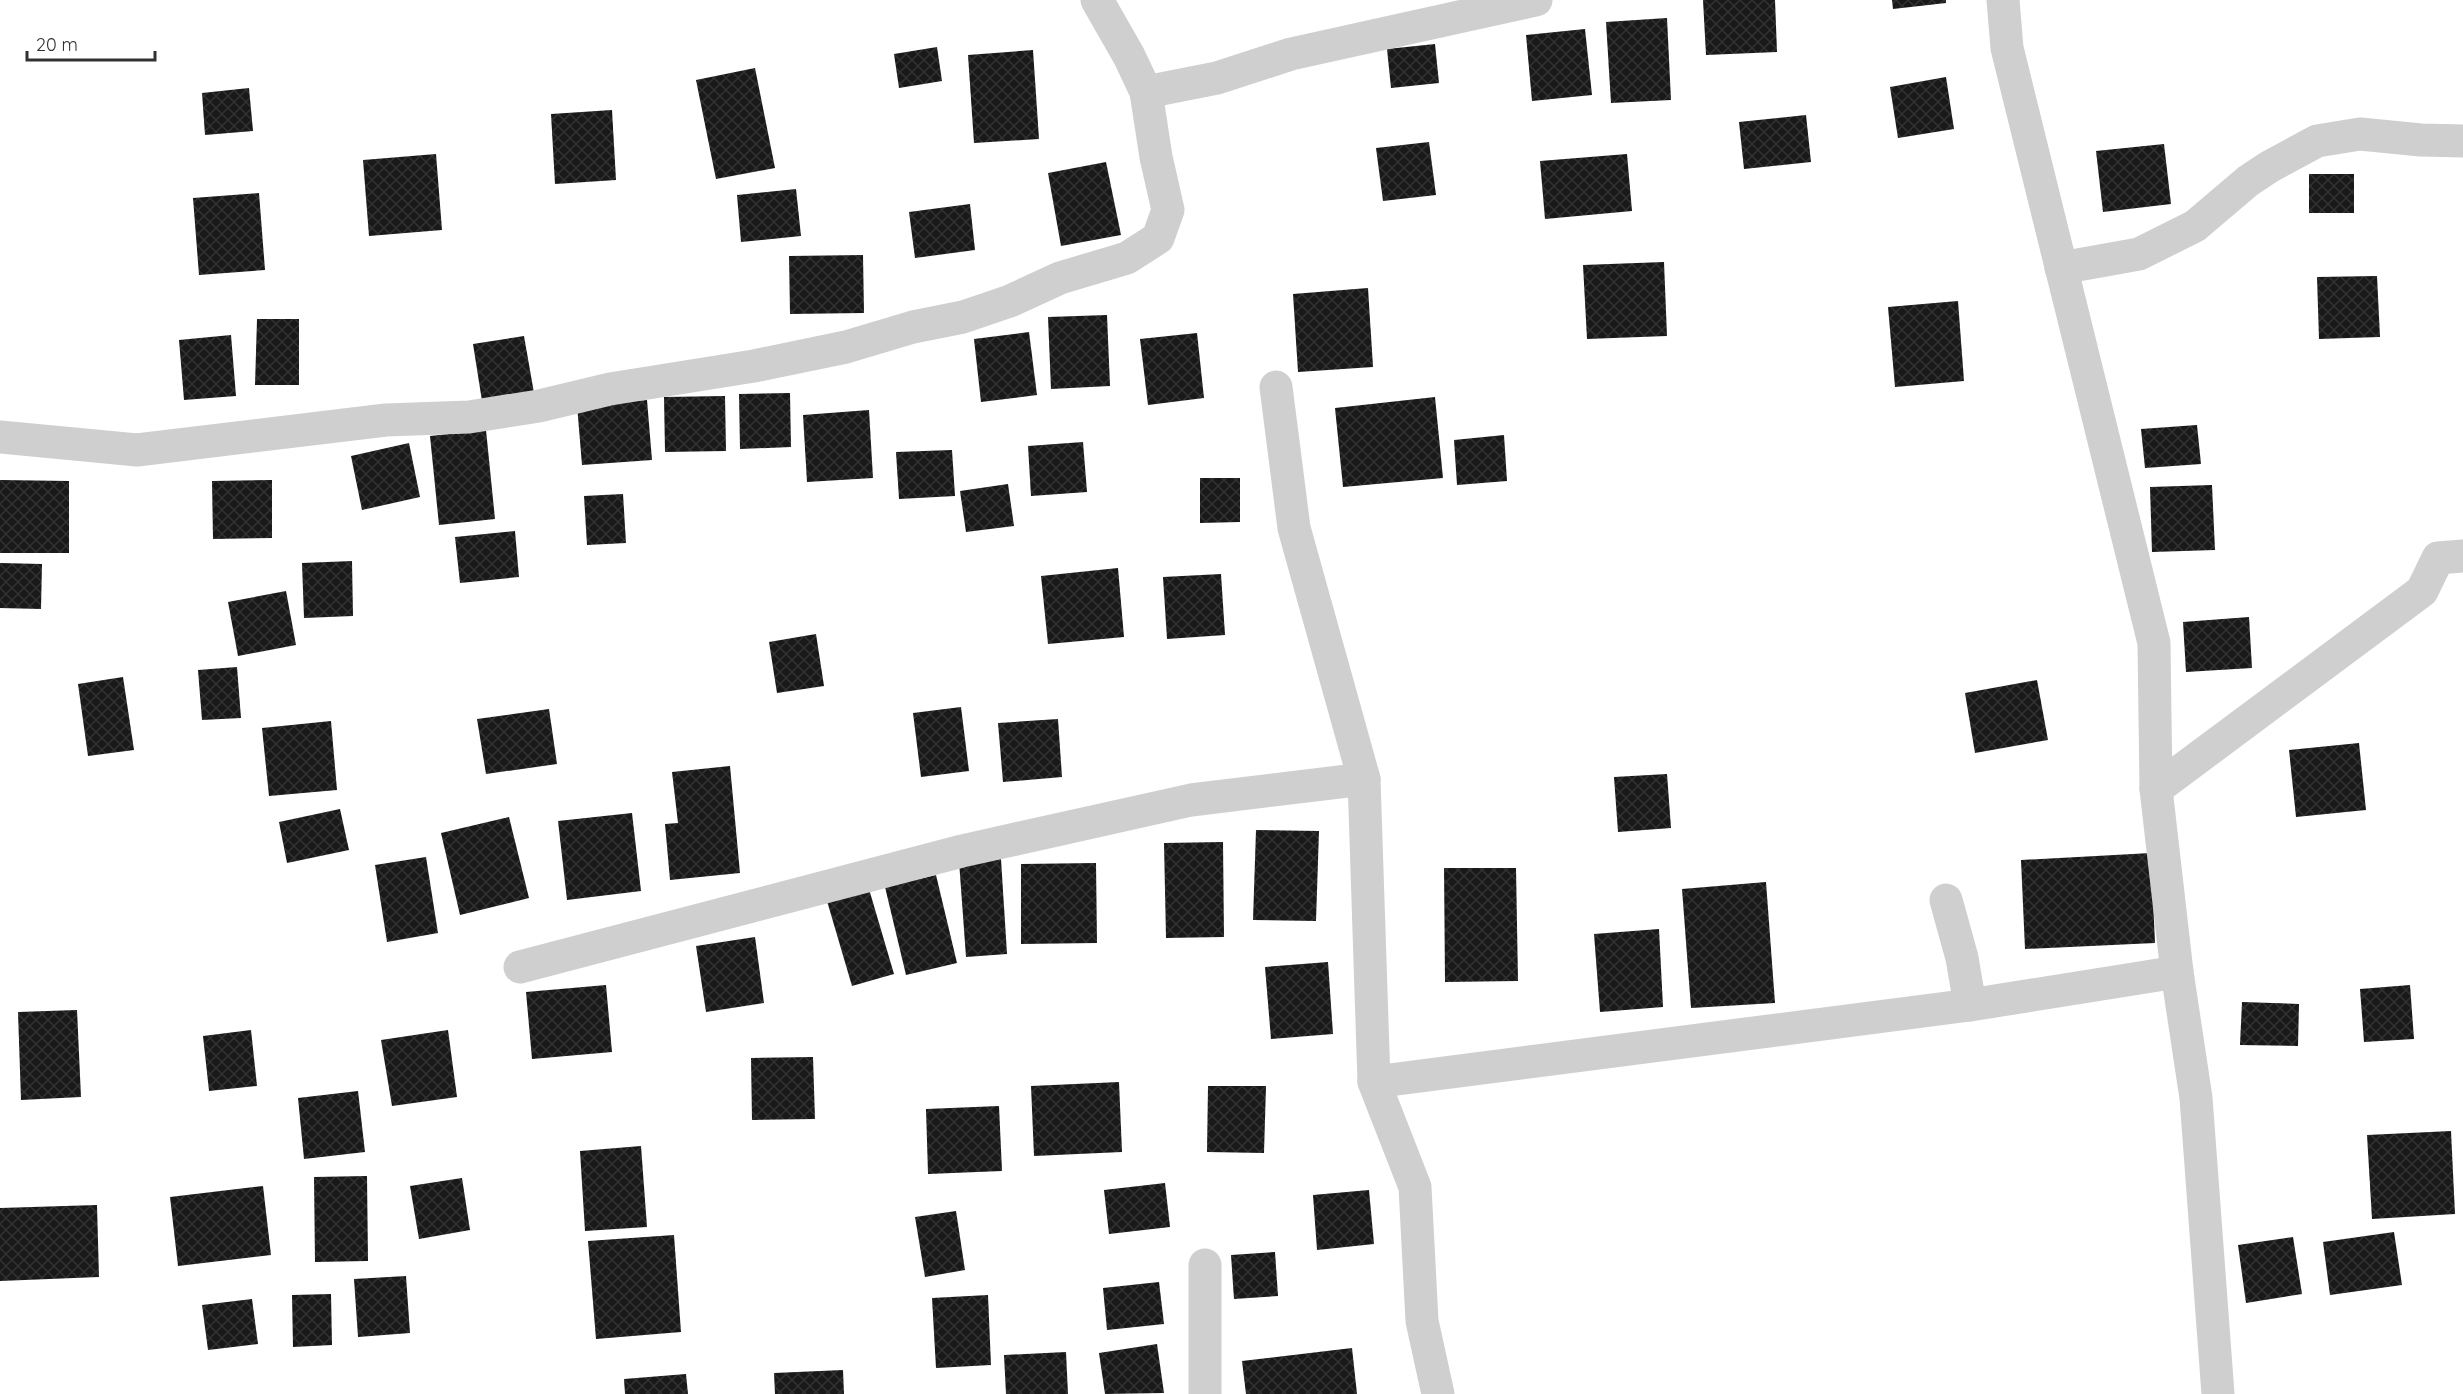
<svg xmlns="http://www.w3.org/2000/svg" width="2463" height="1394" font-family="Quicksand,sans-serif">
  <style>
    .building { fill: url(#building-cross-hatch) }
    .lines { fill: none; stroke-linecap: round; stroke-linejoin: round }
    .minor { stroke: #cfcfcf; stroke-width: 33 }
  </style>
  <defs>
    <pattern id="building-cross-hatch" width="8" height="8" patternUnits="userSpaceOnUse" patternTransform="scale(1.5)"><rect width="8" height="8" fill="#191919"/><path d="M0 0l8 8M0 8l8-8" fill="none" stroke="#323232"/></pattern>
  </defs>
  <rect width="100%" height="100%" fill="#fff"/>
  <!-- building -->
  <g class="building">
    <path d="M1703 0H1775L1777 52 1706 55Z"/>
    <path d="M1892 0H1946V3L1893 9Z"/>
    <path d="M1667 18 1671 100 1611 103 1606 22Z"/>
    <path d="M1585 29 1592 95 1532 101 1526 35Z"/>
    <path d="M1435 44 1439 83 1391 88 1387 49Z"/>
    <path d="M937 47 942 81 899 88 894 54Z"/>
    <path d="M1033 50 1039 139 974 143 968 55Z"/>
    <path d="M755 68 775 168 716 179 696 80Z"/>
    <path d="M1946 77 1954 129 1898 138 1890 87Z"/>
    <path d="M249 88 253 131 205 135 202 93Z"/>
    <path d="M612 110 616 180 555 184 551 114Z"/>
    <path d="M1806 115 1811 162 1744 169 1739 122Z"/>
    <path d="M1429 142 1436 195 1383 201 1376 148Z"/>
    <path d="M2164 144 2171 204 2103 212 2096 151Z"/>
    <path d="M436 154 442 230 369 236 363 160Z"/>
    <path d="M1627 154 1632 211 1545 219 1540 161Z"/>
    <path d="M1106 162 1121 235 1061 246 1048 173Z"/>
    <rect x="2309" y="174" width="45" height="39"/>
    <path d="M796 189 801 236 741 242 737 195Z"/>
    <path d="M259 193 265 270 199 275 193 198Z"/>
    <path d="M970 204 975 250 915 258 909 212Z"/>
    <path d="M863 255 864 313 790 314 789 256Z"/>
    <path d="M1664 262 1667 336 1587 339 1583 265Z"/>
    <path d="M2377 276 2380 337 2319 339 2317 277Z"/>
    <path d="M1368 288 1373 367 1298 372 1293 294Z"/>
    <path d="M1958 301 1964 381 1895 387 1888 307Z"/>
    <path d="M1107 315 1110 386 1051 389 1048 317Z"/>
    <path d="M257 319H299V385H255Z"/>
    <path d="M1029 332 1037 395 981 402 974 339Z"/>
    <path d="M1197 333 1204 398 1148 405 1140 339Z"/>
    <path d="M231 335 236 396 184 400 179 340Z"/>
    <path d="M524 336 534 393 482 401 473 344Z"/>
    <path d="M790 393 791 447 740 449 739 394Z"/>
    <path d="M725 396 726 451 665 452 664 397Z"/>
    <path d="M1435 397 1443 478 1343 487 1335 408Z"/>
    <path d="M647 400 652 460 582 465 577 405Z"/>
    <path d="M869 410 873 478 807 482 803 415Z"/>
    <path d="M2197 425 2201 464 2145 468 2141 429Z"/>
    <path d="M486 430 495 519 439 525 430 436Z"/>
    <path d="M1504 435 1507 481 1457 485 1454 440Z"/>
    <path d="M1083 442 1087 492 1031 496 1028 446Z"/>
    <path d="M409 443 420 497 362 510 351 456Z"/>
    <path d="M952 450 955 496 899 499 896 452Z"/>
    <path d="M1200 478H1240V522L1200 523Z"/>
    <path d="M0 480 69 481V553H0Z"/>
    <path d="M272 480V538L213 539 212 481Z"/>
    <path d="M1008 484 1014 526 966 532 960 491Z"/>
    <path d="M2212 485 2215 550 2152 552 2150 487Z"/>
    <path d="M623 494 626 543 587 545 584 496Z"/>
    <path d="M515 531 519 577 460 583 455 537Z"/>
    <path d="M352 561 353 616 304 618 302 563Z"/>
    <path d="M0 563 42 564 41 609 0 608Z"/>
    <path d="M1118 568 1124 637 1048 644 1041 576Z"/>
    <path d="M1221 574 1225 635 1167 639 1163 577Z"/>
    <path d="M286 591 296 645 238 656 228 602Z"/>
    <path d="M2249 617 2252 668 2186 672 2183 622Z"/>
    <path d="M816 634 824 686 777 693 769 642Z"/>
    <path d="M237 667 241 718 202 720 198 670Z"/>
    <path d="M123 677 134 750 88 756 78 684Z"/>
    <path d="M2037 680 2048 740 1975 753 1965 693Z"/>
    <path d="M961 707 969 771 921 777 913 713Z"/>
    <path d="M549 709 557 764 486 774 477 719Z"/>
    <path d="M1058 719 1062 777 1003 782 998 723Z"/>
    <path d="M331 721 337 790 269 796 262 728Z"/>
    <path d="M2359 743 2366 810 2296 817 2289 750Z"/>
    <path d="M730 766 740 873 670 880 665 824 678 823 672 772Z"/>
    <path d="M1667 774 1671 828 1618 832 1614 777Z"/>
    <path d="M340 809 349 850 287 863 279 822Z"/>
    <path d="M632 813 641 891 567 900 558 821Z"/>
    <path d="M509 817 529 898 460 915 441 833Z"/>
    <path d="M1256 830 1319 831 1316 921 1253 920Z"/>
    <path d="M1223 842 1224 937 1166 938 1164 843Z"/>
    <path d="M2151 853 2155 943 2025 949 2021 860Z"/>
    <path d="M426 857 438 933 387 942 375 865Z"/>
    <path d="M1001 859 1007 954 966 957 959 861Z"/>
    <path d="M1096 863 1097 943 1021 944V864Z"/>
    <path d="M1444 868H1516L1518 981 1445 982Z"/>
    <path d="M936 875 957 963 906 975 885 887Z"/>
    <path d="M1766 882 1775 1003 1691 1008 1682 889Z"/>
    <path d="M869 889 894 974 852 986 827 901Z"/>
    <path d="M1659 929 1663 1007 1600 1012 1594 934Z"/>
    <path d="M755 937 764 1003 706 1012 696 946Z"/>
    <path d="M1328 962 1333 1034 1271 1039 1265 967Z"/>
    <path d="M606 985 612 1052 532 1059 526 992Z"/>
    <path d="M2410 985 2414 1039 2364 1042 2360 989Z"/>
    <path d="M2242 1002 2299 1004 2298 1046 2240 1045Z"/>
    <path d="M77 1010 81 1097 21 1100 18 1012Z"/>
    <path d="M251 1030 257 1086 209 1091 203 1036Z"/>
    <path d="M448 1030 457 1097 392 1106 381 1040Z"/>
    <path d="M813 1057 815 1119 752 1120 751 1058Z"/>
    <path d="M1119 1082 1122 1152 1034 1156 1031 1086Z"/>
    <path d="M1208 1086H1266L1264 1153 1207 1152Z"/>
    <path d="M358 1091 365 1152 304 1159 298 1098Z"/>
    <path d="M999 1106 1002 1171 928 1174 926 1109Z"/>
    <path d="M2451 1131 2455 1214 2372 1219 2367 1135Z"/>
    <path d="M641 1146 647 1227 585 1231 580 1151Z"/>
    <path d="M367 1176 368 1261 315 1262 314 1177Z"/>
    <path d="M462 1178 470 1230 419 1239 410 1186Z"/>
    <path d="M1165 1183 1170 1227 1109 1234 1104 1190Z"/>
    <path d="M263 1186 271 1255 178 1266 170 1197Z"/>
    <path d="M1369 1190 1374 1244 1317 1250 1313 1195Z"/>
    <path d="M97 1205 99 1277 0 1281V1208Z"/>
    <path d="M956 1211 965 1270 925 1277 915 1217Z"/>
    <path d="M2394 1232 2402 1285 2330 1295 2323 1242Z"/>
    <path d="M674 1235 681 1332 596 1339 588 1241Z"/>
    <path d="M2293 1237 2302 1294 2246 1303 2238 1245Z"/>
    <path d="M1275 1252 1278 1296 1234 1299 1231 1255Z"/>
    <path d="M406 1276 410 1333 358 1337 354 1279Z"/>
    <path d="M1159 1282 1164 1324 1107 1330 1103 1288Z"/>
    <path d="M331 1294 332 1345 293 1347 292 1295Z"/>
    <path d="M988 1295 991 1365 936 1368 932 1298Z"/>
    <path d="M252 1299 258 1344 208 1350 202 1305Z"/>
    <path d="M1157 1344 1164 1393 1105 1394 1099 1353Z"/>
    <path d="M1352 1348 1357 1394H1246L1242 1361Z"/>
    <path d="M1066 1352 1068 1394H1006L1004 1355Z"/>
    <path d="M843 1370 844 1394H775L774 1373Z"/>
    <path d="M686 1374 688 1394H625L624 1379Z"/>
  </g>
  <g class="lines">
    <!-- minor -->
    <g class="minor">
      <path d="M1097 0 1129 56 1146 92"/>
      <path d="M2003 0 2007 48 2154 643 2156 789"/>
      <path d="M2061 268 2139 254 2195 226 2248 181 2269 167 2317 141 2360 134 2421 140 2463 141"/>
      <path d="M1276 387 1294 528 1364 779 1374 1082 1415 1187 1422 1321 1438 1394"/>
      <path d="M0 437 137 450 386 420 469 417 539 406 610 389 754 366 846 347 913 327 963 317 1010 301 1060 278 1127 258 1158 238 1168 210 1156 157 1146 92 1217 78 1291 54 1536 0"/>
      <path d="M1946 900 1962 958 1970 1005 2177 972 2156 789 2422 591 2438 558 2463 556"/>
      <path d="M520 967 962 851 1191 800 1364 779"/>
      <path d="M2177 972 2196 1098 2218 1394"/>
      <path d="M1374 1082 1970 1005"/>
      <path d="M1205 1394V1265"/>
    </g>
  </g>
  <!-- scale -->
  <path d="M27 51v9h128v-9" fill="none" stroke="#323232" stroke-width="3"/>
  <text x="36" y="51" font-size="18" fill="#323232" stroke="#ffffff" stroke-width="4.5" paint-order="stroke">20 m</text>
</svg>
